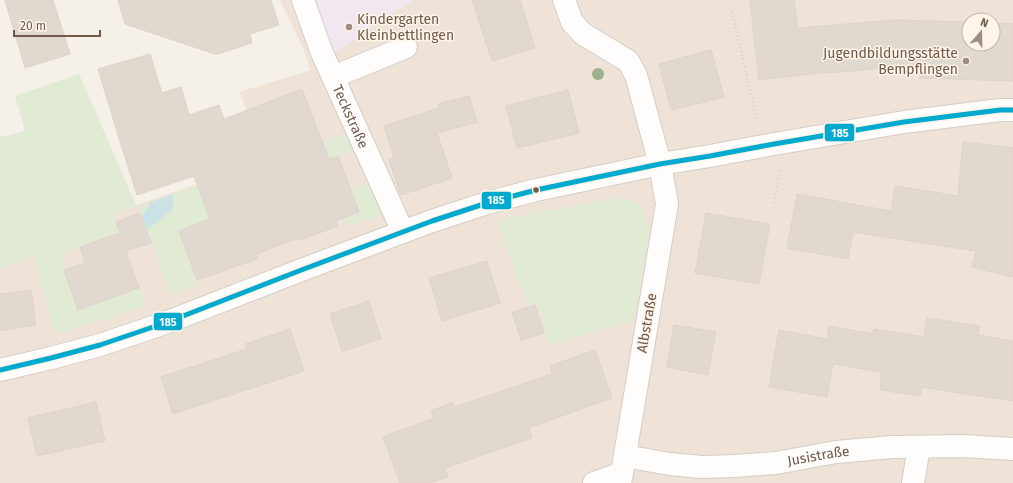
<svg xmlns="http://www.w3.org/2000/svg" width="1013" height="483" font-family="'Fira Sans',sans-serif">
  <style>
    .residential { fill: #eee3d6; fill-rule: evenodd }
    .education { fill: #f1e7f0 }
    .green { fill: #e1ebd3 }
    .water { fill: #cbe2e4 }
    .building { fill: #e1d8d0; stroke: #ddd3cb }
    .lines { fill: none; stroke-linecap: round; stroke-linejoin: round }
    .minor-casing { stroke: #d4cdc6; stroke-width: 24 }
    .path { stroke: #d6cfca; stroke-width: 2.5; stroke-dasharray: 1 3; stroke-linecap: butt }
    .minor { stroke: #fefdfc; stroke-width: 22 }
    .bus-1-casing { stroke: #fef5e8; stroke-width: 8 }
    .bus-1 { stroke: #00a9ce; stroke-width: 5 }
    .tree { fill: #9db08f }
    .poi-dot { fill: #9f8d82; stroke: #fef5e8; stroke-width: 1.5 }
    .bus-dot { fill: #70584b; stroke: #fef5e8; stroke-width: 1.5 }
    .labels { text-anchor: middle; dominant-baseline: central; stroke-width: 3; stroke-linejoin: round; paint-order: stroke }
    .poi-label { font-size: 14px; fill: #70584b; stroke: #fef5e8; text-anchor: start }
    .street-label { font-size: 14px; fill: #70584b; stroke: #fef5e8 }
    .line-badge { stroke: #fef5e8; stroke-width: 1.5 }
    .badge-label { font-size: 11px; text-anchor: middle; font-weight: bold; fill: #fff }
  </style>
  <rect width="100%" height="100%" fill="#f5f0e8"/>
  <!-- residential -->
  <path class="residential" d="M280 0H1013V483H0V268L34 254 112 214 136 205 268 160 239 92 311 70 302 46ZM969 20H993V44H969Z"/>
  <!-- education -->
  <path class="education" d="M314 0H413L334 53Z"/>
  <!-- green -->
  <g class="green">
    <path d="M79 74 136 205 112 214 120 233 66 252 64 260V270L78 310 139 288 146 305 110 318 55 334 34 255 0 268V137L25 131 15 96Z"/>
    <path d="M346 134 354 150 276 178 268 160Z"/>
    <path d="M229 176 210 219 189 258 199 285 170 295 139 206Z"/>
    <path d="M369 183 381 210 380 215 348 227 344 218 359 212 351 190Z"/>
    <path d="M619 198C622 198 626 198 629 199 639 202 646 214 648 224 649 228 648 233 648 237L634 319 632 321 549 345 544 334 547 332 538 303 528 306 497 220Z"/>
  </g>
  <!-- water -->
  <path class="water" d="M174 194 172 210 147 230 142 216 151 202Z"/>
  <!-- building -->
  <g class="building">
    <path d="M5 0H53L70 54 25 68Z"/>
    <path d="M118 0H271L279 25 250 34 252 43 218 54H215L125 24Z"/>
    <path d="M472 0H520L535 48 492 61Z"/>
    <path d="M750 0H794L798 28 894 20 969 22V44H993V23L1013 24V81L919 78V65L827 73V72L759 80Z"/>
    <path d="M711 50 724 97 671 110 659 64Z"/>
    <path d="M150 54 162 93 181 87 189 115 219 105 224 119 302 89 329 159 338 156 359 212 336 221 338 226 300 240 299 238 256 254 257 259 197 280 179 231 210 219 194 176 137 195 122 148 98 69Z"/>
    <path d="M568 90 579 133 517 148 506 106Z"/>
    <path d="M469 96 477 122 437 133 452 178 401 195 389 160 394 158 384 126 439 108 438 104Z"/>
    <path d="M963 142 1013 148V277L972 267 976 251 853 232 848 259 787 248 797 194 891 211 895 186 958 196Z"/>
    <path d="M140 213 151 243 126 251 123 243 139 288 78 310 64 270 85 263 80 247 120 233 116 222Z"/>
    <path d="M706 213 770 224 759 284 695 273Z"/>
    <path d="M487 261 500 303 442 321 429 278Z"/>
    <path d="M31 290 36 325 0 331V294Z"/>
    <path d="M369 301 381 339 342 351 330 314Z"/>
    <path d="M535 305 544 333 521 340 512 312Z"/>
    <path d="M927 318 979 326 978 335 1013 341V401L921 387 920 396 880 390 882 372 833 364 827 397 769 387 779 330 827 339 829 326 873 334 874 329 924 337Z"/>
    <path d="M674 325 716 332 708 375 667 367Z"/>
    <path d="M290 329 304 371 173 414 161 377 247 349 245 344Z"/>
    <path d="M595 350 612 398 528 428 532 438 445 468 448 477 430 483H400L383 437 434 418 431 411 453 402 455 407 552 374 550 366Z"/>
    <path d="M96 402 105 441 37 456 28 418Z"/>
  </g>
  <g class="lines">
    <defs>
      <g id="minor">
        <path id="s1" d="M303 0 322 53 333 77 403 232"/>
        <path d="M564 0 572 22 583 34 628 61 636 75 660 164 667 204 622 473 620 483"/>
        <path d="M333 77 406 47"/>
        <path d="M0 370 51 358 100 345 165 323 304 269 432 221 487 203 536 190 660 164 710 156 774 144 904 122 1000 110H1013"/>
        <path id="s2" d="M625 456 669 464 702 467 735 466 776 463 836 452 893 447 963 446 1013 449"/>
        <path d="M594 483 622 473"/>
        <path d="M913 483 919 447"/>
      </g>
    </defs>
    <!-- minor casing -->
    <use href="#minor" class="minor-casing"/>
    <!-- path -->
    <g class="path">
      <path d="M732 12 757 120"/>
      <path d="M774 203 780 168"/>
    </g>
    <!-- minor -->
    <use href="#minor" class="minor"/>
    <defs>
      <path id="bus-1" d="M0 370 51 358 100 345 165 323 304 269 432 221 487 203 536 190 660 164 710 156 774 144 904 122 1000 110H1013"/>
    </defs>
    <!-- bus-1 casing -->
    <use href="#bus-1" class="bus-1-casing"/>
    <!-- bus-1 -->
    <use href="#bus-1" class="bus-1"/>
  </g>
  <!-- trees -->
  <circle class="tree" cx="598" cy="74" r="6"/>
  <!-- markers -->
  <g class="poi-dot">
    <circle cx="349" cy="27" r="4"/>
    <circle cx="966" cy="61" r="4"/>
  </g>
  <circle class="bus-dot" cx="536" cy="190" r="3.5"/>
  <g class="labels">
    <!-- poi labels -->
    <g class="poi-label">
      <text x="357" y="19">Kindergarten<tspan x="357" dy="16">Kleinbettlingen</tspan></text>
      <text x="958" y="53" text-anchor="end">Jugendbildungsstätte<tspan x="958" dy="16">Bempflingen</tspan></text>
    </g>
    <!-- street labels -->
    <g class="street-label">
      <text stroke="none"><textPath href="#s1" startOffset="126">Teckstraße</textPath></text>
      <text transform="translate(647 323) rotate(-80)">Albstraße</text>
      <text stroke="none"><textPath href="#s2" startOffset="195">Jusistraße</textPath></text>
    </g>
  </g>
  <g class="line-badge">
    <rect x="824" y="123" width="31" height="19" rx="4" fill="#00a9ce"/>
    <rect x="481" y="191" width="31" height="19" rx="4" fill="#00a9ce"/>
    <rect x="153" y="312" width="30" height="19" rx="4" fill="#00a9ce"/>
  </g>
  <g class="badge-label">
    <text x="840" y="137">185</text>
    <text x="496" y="204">185</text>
    <text x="168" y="326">185</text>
  </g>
  <!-- north arrow -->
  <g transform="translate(981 32) rotate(20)"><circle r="19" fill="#fef5e8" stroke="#c5b6a9"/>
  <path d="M0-3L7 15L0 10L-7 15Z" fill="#9f8d82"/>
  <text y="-6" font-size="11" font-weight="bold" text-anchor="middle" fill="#70584b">N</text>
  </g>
  <!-- scale -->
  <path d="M14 30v6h86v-6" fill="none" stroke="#70584b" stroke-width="2"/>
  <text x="20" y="30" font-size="12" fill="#70584b" stroke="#fef5e8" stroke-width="3" paint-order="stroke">20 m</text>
</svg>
